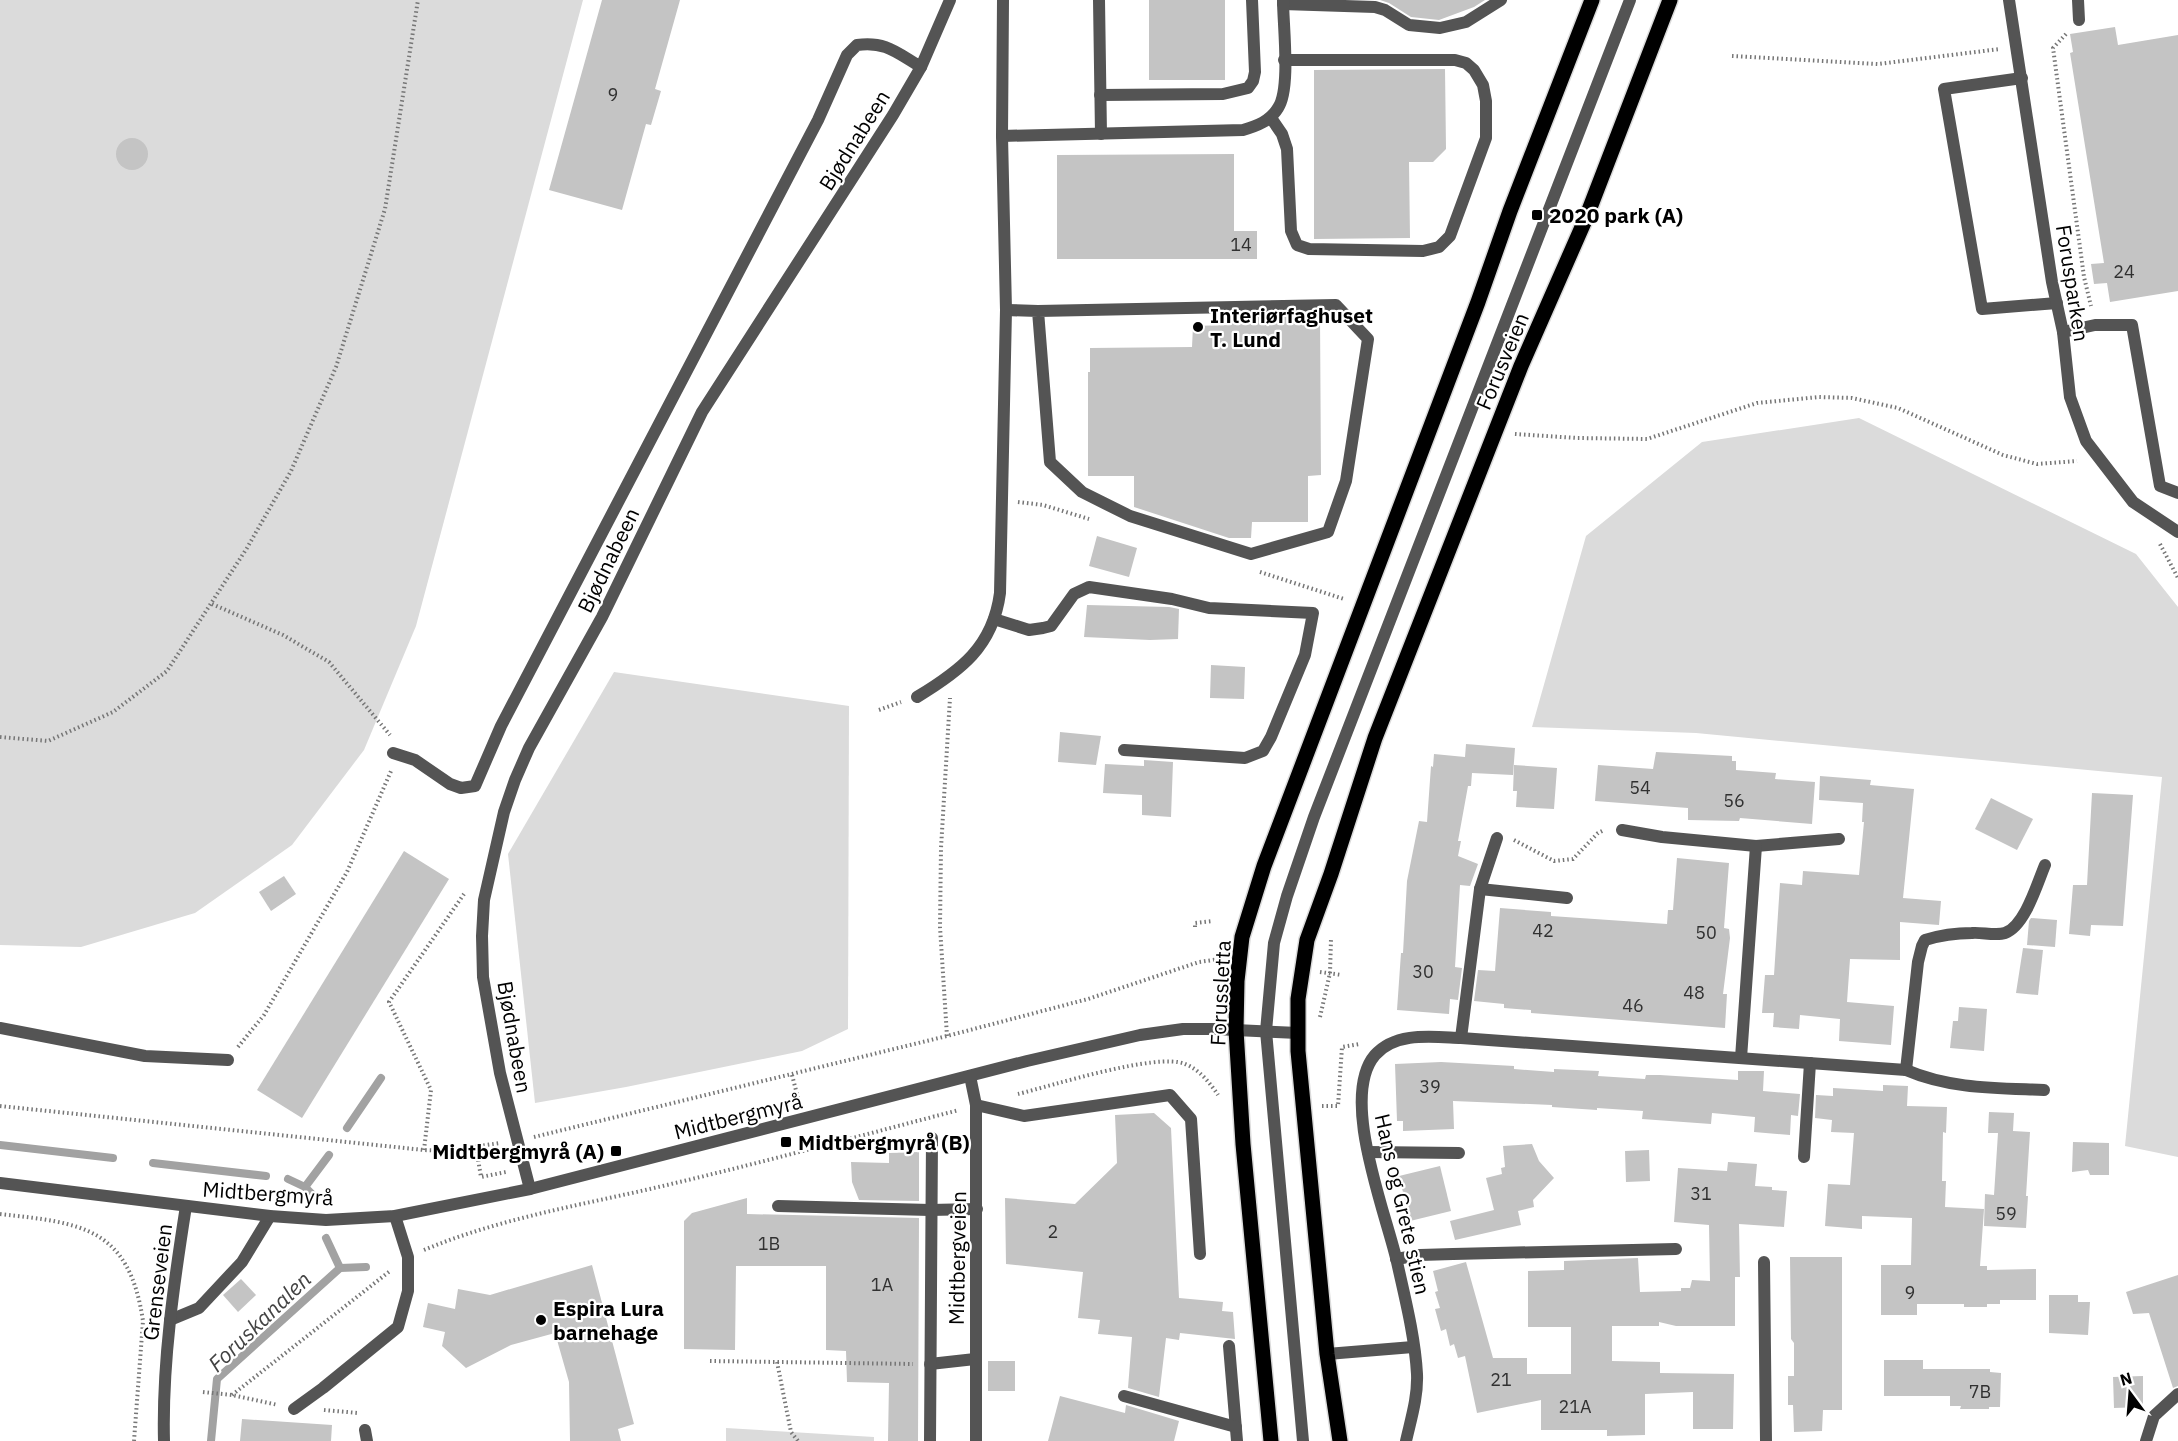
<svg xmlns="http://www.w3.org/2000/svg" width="2178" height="1441" font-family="'IBM Plex Sans',sans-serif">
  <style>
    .green { fill: #dbdbdb }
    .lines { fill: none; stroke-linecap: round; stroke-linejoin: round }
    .stream { stroke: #a2a2a2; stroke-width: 8 }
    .building { fill: #c4c4c4 }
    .primary-casing { stroke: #dbdbdb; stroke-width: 18 }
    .path { stroke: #767676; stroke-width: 4; stroke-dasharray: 1.5 3; stroke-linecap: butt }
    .service { stroke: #545454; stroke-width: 12 }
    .minor { stroke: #545454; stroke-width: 12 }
    .tertiary { stroke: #545454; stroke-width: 12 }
    .primary { stroke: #000; stroke-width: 15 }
    .poi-dot { fill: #000; stroke: #fff; stroke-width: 2 }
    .labels { text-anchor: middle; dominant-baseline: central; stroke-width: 4.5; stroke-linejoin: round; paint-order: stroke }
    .number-label { font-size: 18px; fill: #313131 }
    .street-label { font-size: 21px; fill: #000; stroke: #fff }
    .poi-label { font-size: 21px; font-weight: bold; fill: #000; stroke: #fff; text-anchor: start }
    .water-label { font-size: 22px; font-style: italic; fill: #434343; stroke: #fff }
  </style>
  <rect width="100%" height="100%" fill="#fff"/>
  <!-- green -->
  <g class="green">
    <path d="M0 0H583L416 626 364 750 292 845 195 913 81 947 0 945Z"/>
    <path d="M1859 418 2136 554 2178 607V1157L2125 1146 2162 777 1696 733 1532 727 1586 536 1702 442Z"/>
    <path d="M614 672 849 706 848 1029 802 1051 626 1087 535 1103 508 854Z"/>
    <path d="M726 1428 874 1437V1441H726Z"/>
  </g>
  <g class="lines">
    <!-- stream -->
    <g class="stream">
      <path d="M347 1128 381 1078"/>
      <path d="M0 1145 113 1158"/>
      <path d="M153 1163 266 1176"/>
      <path d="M288 1179 305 1187 314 1196"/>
      <path d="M305 1187 329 1155"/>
      <path d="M326 1238 340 1268 366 1267"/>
      <path d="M211 1441 217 1379 340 1268"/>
    </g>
  </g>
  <!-- building -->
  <g class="building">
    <path d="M602 0H680L655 89 661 91 651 125 646 124 622 210 549 190Z"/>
    <rect x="1149" y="0" width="76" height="80"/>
    <path d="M1380 0H1485L1474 7 1439 20 1411 17 1389 3Z"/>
    <path d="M2115 27 2118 45 2178 35V291L2110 302 2107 283 2094 284 2091 264 2104 263 2070 53 2073 52 2070 34Z"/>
    <path d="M1445 69 1446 149 1433 162H1409L1410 238 1314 239V70Z"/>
    <circle cx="132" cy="154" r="16"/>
    <path d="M1234 154V231H1257V259H1057V155Z"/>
    <path d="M1228 317H1320L1321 475 1308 476V522H1252L1251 538H1229L1134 507V476H1088V372H1090V348L1192 347 1193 326 1228 325Z"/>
    <path d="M1097 536 1137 548 1129 577 1089 566Z"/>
    <path d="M1087 605 1169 607 1179 609 1178 639 1150 640 1084 637Z"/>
    <path d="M1211 665 1245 667 1244 699 1210 698Z"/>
    <path d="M1060 732 1101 736 1096 765 1058 762Z"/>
    <path d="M1466 744 1515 748 1513 775 1472 773 1471 786H1468L1458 841H1461L1458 856 1478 864 1470 886 1460 885 1455 967 1462 968 1458 1000 1450 999 1449 1014 1397 1010 1401 953H1403L1407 881 1419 821 1427 822 1431 766 1433 767 1434 754 1465 757Z"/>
    <path d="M1656 752 1732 756V761H1736V770L1776 773 1775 779 1815 782 1812 824 1740 818 1739 821 1688 820V808L1595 801 1598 765 1653 769Z"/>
    <path d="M1144 760 1173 762 1171 817 1142 815V795L1103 793 1105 764 1144 766Z"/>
    <path d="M1514 765 1557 768 1554 809 1516 807 1517 791H1513Z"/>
    <path d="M1820 776 1871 780 1870 785 1914 789 1903 898 1941 901 1939 925 1900 922V960L1850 959 1847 1002 1894 1006 1891 1045 1839 1041 1840 1019 1800 1015 1799 1029 1773 1027 1774 1013H1762L1765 975H1774L1780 883 1802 885 1803 871 1859 875 1864 822H1862L1863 803 1819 800Z"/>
    <path d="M2092 793 2133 795 2123 926 2091 925 2090 936 2069 934 2073 885H2087Z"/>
    <path d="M1991 798 2033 819 2017 850 1975 829Z"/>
    <path d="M404 851 449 879 302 1118 257 1090Z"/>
    <path d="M1677 858 1729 863 1724 928 1729 929 1730 938 1723 994H1727L1725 1028 1531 1013V1010L1504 1008V1004L1474 1001 1478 970 1495 971 1500 908 1551 912V916L1667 924 1668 910H1673Z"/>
    <path d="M284 876 296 894 271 911 259 892Z"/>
    <path d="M2031 918 2057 920 2055 947 2027 945 2029 921Z"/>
    <path d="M2023 948 2043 950 2038 995 2016 993Z"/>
    <path d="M1959 1007 1987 1009 1984 1051 1950 1048 1953 1021H1958Z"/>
    <path d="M1441 1062 1514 1066V1069L1554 1072V1069L1599 1071 1598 1076 1645 1079 1646 1075H1660L1738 1080V1071H1764L1763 1091 1800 1094 1798 1116 1791 1115 1790 1135 1754 1132 1755 1117 1712 1113 1711 1124 1642 1119 1643 1111 1597 1108V1110L1552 1107V1105L1453 1101 1454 1129 1403 1131V1121H1397L1395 1064Z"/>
    <path d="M1883 1085 1908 1086 1907 1106 1947 1107 1946 1133 1943 1132 1942 1181H1946L1945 1207 1984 1209 1980 1266H1987V1270L2036 1269V1300H2000V1304H1987V1307H1964V1304H1917V1315H1881V1265H1911L1912 1218 1862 1216V1229L1825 1226 1828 1184 1850 1185 1854 1133 1831 1132 1832 1120 1815 1118 1816 1095 1833 1096V1088L1883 1091Z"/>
    <path d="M1989 1112 2014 1113 2013 1131 2030 1132 2026 1196H2028L2026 1228 1984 1226 1985 1194 1994 1195 1998 1133H1988Z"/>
    <path d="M1154 1113 1171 1128 1179 1298 1223 1302 1222 1311 1233 1312 1235 1339 1180 1333 1179 1340 1166 1338 1159 1397 1128 1388 1132 1337 1098 1334 1100 1320 1078 1318 1083 1272 1006 1264 1005 1198 1075 1204 1117 1163 1115 1115Z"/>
    <path d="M2073 1142 2109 1143V1175H2090L2088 1170 2072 1172Z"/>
    <path d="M1532 1144 1539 1161 1554 1178 1533 1200 1534 1207 1518 1211 1521 1225 1455 1240 1450 1221 1494 1210 1486 1178 1502 1174 1501 1168 1505 1167 1503 1146Z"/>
    <path d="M1649 1150 1650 1181 1626 1182 1625 1151Z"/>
    <path d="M919 1152V1201L859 1200 852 1182 851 1162 889 1163V1153Z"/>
    <path d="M1728 1162 1757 1164 1755 1186 1772 1187V1190L1787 1191 1784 1227 1739 1224 1740 1277H1735V1326H1676L1659 1322V1326H1612V1361L1660 1362V1373L1734 1374 1733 1429H1693V1392L1645 1394V1435L1607 1436V1430H1541V1400L1477 1413 1465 1356 1458 1358 1454 1344 1450 1346 1446 1329 1441 1331 1435 1309 1440 1308 1435 1292 1438 1291 1433 1271 1466 1262 1493 1358H1527V1374H1571V1327H1528V1271L1564 1270V1261L1638 1258 1640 1292 1681 1291V1288H1690L1692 1280 1710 1281 1709 1225 1674 1222 1678 1168 1727 1171Z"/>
    <path d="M1440 1166 1451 1211 1410 1221 1399 1176Z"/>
    <path d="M747 1198V1214L919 1218 918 1441H888L889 1383 847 1382 846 1351 826 1350V1266H736L735 1350 684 1349V1221L692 1213Z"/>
    <path d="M1790 1257H1842V1410H1823L1822 1431 1794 1432 1793 1405H1788V1376H1794V1343L1791 1339Z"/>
    <path d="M592 1265 634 1424 618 1429 621 1441H570L569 1382 555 1333 511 1345 466 1368 442 1346 445 1332 423 1327 428 1303 455 1309 458 1289 490 1295Z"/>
    <path d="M2178 1275V1386L2173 1388 2149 1313 2133 1314 2126 1292Z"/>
    <path d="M241 1279 256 1295 238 1312 223 1295Z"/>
    <path d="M2049 1295H2078V1302H2090L2088 1335 2049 1333Z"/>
    <path d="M1884 1360H1923V1369H1990V1372L2001 1373 2000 1407H1989V1409H1960L1961 1406H1950V1396H1884Z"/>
    <rect x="988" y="1361" width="27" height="30"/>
    <path d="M2143 1376V1407L2114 1408 2113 1377Z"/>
    <path d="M1060 1396 1125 1413 1126 1405 1179 1421 1174 1441H1048Z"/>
    <path d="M242 1419 332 1425 331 1441H240Z"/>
  </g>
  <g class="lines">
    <defs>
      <g id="primary">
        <path d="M1271 1441 1243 1144 1236 1030 1237 981 1242 937 1264 866 1478 302 1510 211 1592 0"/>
        <path d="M1340 1441 1327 1354 1298 1051V999L1307 940 1331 874 1375 738 1521 366 1586 218 1670 0"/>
      </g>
    </defs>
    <!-- primary casing -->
    <use href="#primary" class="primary-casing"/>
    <!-- path -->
    <g class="path">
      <path d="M2066 34 2053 48 2084 277 2091 306"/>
      <path d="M1732 56 1878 64 2000 49"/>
      <path d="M1515 434 1577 438 1647 439 1757 403 1819 397 1852 398 1898 408 2003 455 2037 464 2077 461"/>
      <path d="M1018 502 1043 505 1089 519"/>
      <path d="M2160 544 2178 578"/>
      <path d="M1260 572 1344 599"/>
      <path d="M212 604 283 635 329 662 390 735"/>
      <path d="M879 710 901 702"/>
      <path d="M0 737 48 741 113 712 167 671 247 548 291 471 336 367 385 209 418 0"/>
      <path d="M1514 840 1554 861 1573 859 1598 833 1604 830"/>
      <path d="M1195 927V923L1213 921"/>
      <path d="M1320 972 1342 975"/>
      <path d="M1320 1017 1330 973 1331 939"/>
      <path d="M947 1036 940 927 941 848 950 698"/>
      <path d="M238 1047 264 1015 347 872 391 771"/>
      <path d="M792 1075 798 1098"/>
      <path d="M1018 1094C1051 1086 1157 1052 1185 1064 1199 1069 1210 1083 1218 1095"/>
      <path d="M0 1106 424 1150 444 1151 500 1143"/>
      <path d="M1322 1106H1338L1342 1047 1359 1044"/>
      <path d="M534 1137 947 1036 1088 999 1199 962 1220 959"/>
      <path d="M476 1147 481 1177 506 1172"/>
      <path d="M424 1150 431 1090 389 1002 464 894"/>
      <path d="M0 1214C82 1223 129 1227 143 1321L134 1441"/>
      <path d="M424 1250C503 1217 588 1204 671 1184 768 1161 863 1135 959 1110"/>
      <path d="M710 1361 913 1364"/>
      <path d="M777 1362 791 1432 798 1441"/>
      <path d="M203 1392 232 1395 278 1405"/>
      <path d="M232 1395 390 1271"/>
      <path d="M324 1410 358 1413"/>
    </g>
    <!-- service -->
    <g class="service">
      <path d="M1099 0 1101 134"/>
      <path d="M2078 0 2079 20"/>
      <path d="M1283 4 1375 7 1385 10 1409 25 1440 28 1466 22 1501 0"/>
      <path d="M2022 78 1944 89 1982 309 2057 303"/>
      <path d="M1100 95 1223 94 1248 88 1253 81 1255 72 1252 0"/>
      <path d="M1271 118 1282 134 1287 149 1291 231 1297 245 1309 249 1423 251 1439 247 1450 236 1486 138V101L1483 85 1474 70 1466 63 1455 60H1284"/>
      <path d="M1002 136 1243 130C1257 126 1270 121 1278 108 1291 89 1283 25 1283 0"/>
      <path d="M1006 310 1038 311 1336 305 1368 339 1346 481 1328 532 1251 554 1130 516 1082 492 1050 462 1038 311"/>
      <path d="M2063 332 2095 325H2132L2160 486 2178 493"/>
      <path d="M994 619 1029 630 1043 628 1051 626 1074 594 1089 587 1172 599 1209 608 1313 613 1305 655 1271 737 1263 751 1245 758 1124 750"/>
      <path d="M393 753 415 760 450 784 461 788 475 786 501 726 818 120 847 55 857 45C886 41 897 53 921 67"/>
      <path d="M1622 830 1662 837 1756 846 1839 839"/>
      <path d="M0 1028 145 1056 228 1060"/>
      <path d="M1906 1070 1918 962 1922 946 1925 940C1941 935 1955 933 1972 933 1981 932 1996 936 2005 933 2025 926 2037 884 2045 865"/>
      <path d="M976 1105 1024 1116 1170 1095 1191 1119 1200 1254"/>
      <path d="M1368 1152 1459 1153"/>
      <path d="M1804 1157 1810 1063"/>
      <path d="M530 1189 500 1073 483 977 482 936 484 900 504 812 515 780 529 748 602 617 702 412 893 115 921 67 950 0"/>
      <path d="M778 1206 930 1210 977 1209"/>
      <path d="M1396 1259 1420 1255 1453 1254 1676 1249"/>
      <path d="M1764 1262 1766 1441"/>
      <path d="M170 1320 199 1308 242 1262 270 1216"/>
      <path d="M1229 1346 1237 1441"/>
      <path d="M930 1364 975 1359"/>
      <path d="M1124 1396 1236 1427"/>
      <path d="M294 1409 323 1388 398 1327 408 1291V1257L395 1216"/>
      <path d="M930 1441 932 1138"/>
      <path d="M1303 1441 1266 1031 1274 943 1287 896 1314 817 1630 0"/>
    </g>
    <!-- minor -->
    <g class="minor">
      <path d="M2009 0 2052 282 2063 332 2070 397 2086 441 2133 502 2178 532"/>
      <path d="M917 697C960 671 993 647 1000 593L1006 310 1002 136 1003 0"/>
      <path d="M1480 889 1567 898"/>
      <path d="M1461 1038 1480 889 1497 838"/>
      <path d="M1741 1058 1756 846"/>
      <path d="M970 1076 976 1105V1441"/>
      <path d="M1327 1354 1413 1347"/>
      <path d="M365 1430 367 1441"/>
      <path d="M1406 1441C1411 1419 1418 1397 1417 1374 1415 1337 1405 1298 1397 1262 1386 1213 1339 1097 1375 1055 1396 1031 1434 1037 1461 1038L1906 1070C1950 1089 1997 1088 2044 1090"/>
      <path d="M2146 1441 2154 1416 2178 1394"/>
    </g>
    <!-- tertiary -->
    <g class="tertiary">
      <path d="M0 1183 270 1216 326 1220 395 1216 530 1189 1027 1061 1140 1035 1183 1029H1215L1298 1033"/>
      <path d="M164 1441C162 1364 174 1282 186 1206"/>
    </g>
    <!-- primary -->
    <use href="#primary" class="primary"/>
  </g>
  <!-- markers -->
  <g class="poi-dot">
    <rect x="1531" y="209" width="12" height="12" rx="3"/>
    <circle cx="1198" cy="327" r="6"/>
    <rect x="780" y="1136" width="12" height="12" rx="3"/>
    <rect x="610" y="1145" width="12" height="12" rx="3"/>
    <circle cx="541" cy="1320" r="6"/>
  </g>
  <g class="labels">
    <!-- number labels -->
    <g class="number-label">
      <text x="613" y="94">9</text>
      <text x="1241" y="244">14</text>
      <text x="2124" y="271">24</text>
      <text x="1640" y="787">54</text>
      <text x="1734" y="800">56</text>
      <text x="1543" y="930">42</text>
      <text x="1706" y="932">50</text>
      <text x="1423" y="971">30</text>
      <text x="1694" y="992">48</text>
      <text x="1633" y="1005">46</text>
      <text x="1430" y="1086">39</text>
      <text x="1701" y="1193">31</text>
      <text x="2006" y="1213">59</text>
      <text x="1053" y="1231">2</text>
      <text x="769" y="1243">1B</text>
      <text x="882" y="1284">1A</text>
      <text x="1910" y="1292">9</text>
      <text x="1501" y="1379">21</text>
      <text x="1980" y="1391">7B</text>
      <text x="1575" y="1406">21A</text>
    </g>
    <!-- street labels -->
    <g class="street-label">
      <text transform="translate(854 140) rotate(-58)">Bjødnabeen</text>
      <text transform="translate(2073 283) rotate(81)">Forusparken</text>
      <text transform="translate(1502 361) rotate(-67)">Forusveien</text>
      <text transform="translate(608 560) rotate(-64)">Bjødnabeen</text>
      <text transform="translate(1220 993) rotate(-87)">Forussletta</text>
      <text transform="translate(515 1037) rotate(80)">Bjødnabeen</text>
      <text transform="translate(738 1116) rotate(-14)">Midtbergmyrå</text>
      <text transform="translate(268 1193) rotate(4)">Midtbergmyrå</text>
      <text transform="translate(1403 1204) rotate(77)">Hans og Grete stien</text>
      <text transform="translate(957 1258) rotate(-89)">Midtbergveien</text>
      <text transform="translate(157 1282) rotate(-83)">Grenseveien</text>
    </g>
    <!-- poi labels -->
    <g class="poi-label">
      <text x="1549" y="215">2020 park (A)</text>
      <text x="1210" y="315">Interiørfaghuset<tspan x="1210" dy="24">T. Lund</tspan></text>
      <text x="798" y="1142">Midtbergmyrå (B)</text>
      <text x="604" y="1151" text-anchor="end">Midtbergmyrå (A)</text>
      <text x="553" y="1308">Espira Lura<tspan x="553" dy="24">barnehage</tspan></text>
    </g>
    <!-- water labels -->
    <g class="water-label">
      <text transform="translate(259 1321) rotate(-44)">Foruskanalen</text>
    </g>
  </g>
  <!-- north arrow -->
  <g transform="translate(2130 1393) rotate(344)" stroke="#ffffff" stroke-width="4.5" paint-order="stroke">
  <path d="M0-4.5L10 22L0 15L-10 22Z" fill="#000000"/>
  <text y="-9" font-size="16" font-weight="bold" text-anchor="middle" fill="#000000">N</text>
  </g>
</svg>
